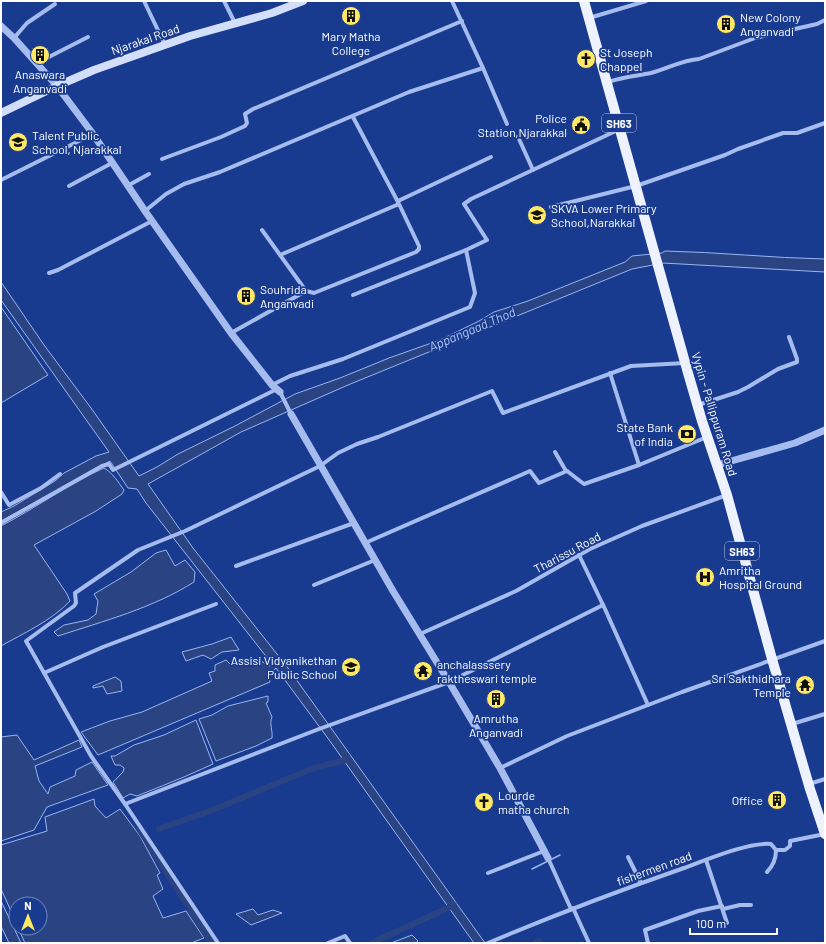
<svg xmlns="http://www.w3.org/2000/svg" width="826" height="944" font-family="Barlow,sans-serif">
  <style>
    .water { fill: #2a4382; stroke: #99b5f1 }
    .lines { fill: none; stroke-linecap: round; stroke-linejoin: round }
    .stream { stroke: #99b5f1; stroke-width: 1.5 }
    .canal { stroke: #2a4382; stroke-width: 6 }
    .minor { stroke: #a6bcef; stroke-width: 4 }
    .tertiary { stroke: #a6bcef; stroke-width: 7 }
    .secondary { stroke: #d3dffa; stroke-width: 8 }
    .primary { stroke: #eef2ff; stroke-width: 10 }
    .labels { text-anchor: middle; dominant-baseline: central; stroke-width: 3.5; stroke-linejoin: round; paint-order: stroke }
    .shield { fill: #193b8f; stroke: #bac4dd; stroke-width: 1 }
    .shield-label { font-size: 11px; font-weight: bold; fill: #fff }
    .poi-label { font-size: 12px; fill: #fff; stroke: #193b8f; text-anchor: start }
    .street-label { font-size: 12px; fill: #fff; stroke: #193b8f }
    .water-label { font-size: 13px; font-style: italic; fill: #b2c7f6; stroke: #193b8f }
  </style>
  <rect width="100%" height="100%" fill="#193b8f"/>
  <!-- water -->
  <g class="water">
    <path d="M665 251C718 252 771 258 825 259V272L663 263 632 269 348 385 241 432 148 484 193 548 288 668 485 943H474L327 737 276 668 269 676 270 682 98 755 81 732 110 721 142 712 212 681 209 673 215 671V665L226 660 230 664 245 660 250 664 258 659 269 666 272 664 146 503 137 489 128 488 110 461 1 521V512L14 506 55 481 64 473 96 456 109 452 1 300V282L44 345 91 408 139 476 157 467 178 454 235 426 295 394 340 378 389 358 440 340 479 321 494 312 528 301 625 262 632 256 662 253Z"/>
    <path d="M1 307 48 375 1 403Z"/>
    <path d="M104 468C113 473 118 482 124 490L122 494 96 511 34 545 67 594 70 601C51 621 24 633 1 646V526C36 508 68 484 104 468Z"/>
    <path d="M166 550 175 566 185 560 195 572 194 582C153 608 104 621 58 636L54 632 64 625 88 620 96 614 98 601 94 594 131 572 156 553Z"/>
    <path d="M231 637 239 650 222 652 211 659 203 655 186 661 182 652 212 644Z"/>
    <path d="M115 677 121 681 122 691 107 694 103 686 93 688V686Z"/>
    <path d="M268 696V702L266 703 272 717C269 724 273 731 272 738L256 746 216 761 199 719 212 715 228 706Z"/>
    <path d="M196 720 213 764 184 777 137 796 130 794 123 798 113 782 123 772 124 768 120 765H115L111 756H115L134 745 164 735Z"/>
    <path d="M17 735 34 760 79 740 82 747 35 766 39 781 48 794 50 787 75 776 76 770 92 762 108 785 47 807 34 830 1 841V737Z"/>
    <path d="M94 799 95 806 106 818 120 809 140 836 160 873 157 875 163 889 153 896 163 918 186 911 204 938 191 943H25L18 928H40V904H16V922L1 889V845L47 831 45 817Z"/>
    <path d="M1 901 21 943H9L1 926Z"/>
    <path d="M253 909 258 915 273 910 282 913 251 925 236 914Z"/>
    <path d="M412 935 418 941 416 943H391Z"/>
  </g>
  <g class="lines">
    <!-- stream -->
    <path class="stream" d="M532 869 560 855"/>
    <!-- canal -->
    <g class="canal">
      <path d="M139 829 211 943"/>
      <path d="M159 829 215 809 314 768 345 760 347 756"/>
      <path d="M372 943 454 905"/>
      <path d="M535 943 539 941"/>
    </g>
    <!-- minor -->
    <g class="minor">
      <path d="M144 1 165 45"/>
      <path d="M224 1 235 23"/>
      <path d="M589 18 646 1"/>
      <path d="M14 38 27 23 55 4"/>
      <path d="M37 63 88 37"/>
      <path d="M483 68 507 124"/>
      <path d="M608 82C622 77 636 76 651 73 667 69 682 60 699 59L755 38 817 24 825 20"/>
      <path d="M353 117 398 202"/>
      <path d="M519 139 533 170"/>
      <path d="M162 159 221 137 245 126 247 123 245 114 253 109 462 21"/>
      <path d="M1 180 93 134"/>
      <path d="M129 185 149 174"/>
      <path d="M69 186 112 163"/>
      <path d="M398 201 491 157"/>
      <path d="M551 207 636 186 725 155 738 149 783 133H797L825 123"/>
      <path d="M145 211 166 194 184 184 220 172 409 92 483 68 452 1"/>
      <path d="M280 255 399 204 419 246V249L416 252 314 293 306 291"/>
      <path d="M49 273 58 270 152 221"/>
      <path d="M353 295 466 250"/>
      <path d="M231 333 306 291 262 230"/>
      <path d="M610 373 639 465"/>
      <path d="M272 385 290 376 343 359 470 307 475 293 466 250 487 240 464 204 471 199 620 129"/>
      <path d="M280 392 291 414"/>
      <path d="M698 405 738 392 748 387 778 369 797 362V359L789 337"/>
      <path d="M555 452 566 471H567"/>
      <path d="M1 492 9 505 41 488 60 474"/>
      <path d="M1 523 102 466 109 464 113 470 277 389"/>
      <path d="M365 543 530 471 539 483 567 471 584 484 639 465 707 437"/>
      <path d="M579 555 605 609 648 705"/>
      <path d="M236 566 354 523"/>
      <path d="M314 585 375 560"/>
      <path d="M420 634 516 591 590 549 642 526 727 495"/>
      <path d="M44 673 103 647 216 604"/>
      <path d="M792 724 825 714"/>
      <path d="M500 768 567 736 682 692 825 641"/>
      <path d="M809 784 825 779"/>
      <path d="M125 804 91 756 26 641 74 606 76 603 75 593 138 550 185 531 320 466 338 453 357 444 378 437 492 391 503 413 631 366 685 363"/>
      <path d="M628 857 641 883"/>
      <path d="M548 858 571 909"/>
      <path d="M706 860 727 923"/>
      <path d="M767 872C773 866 776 858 776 850"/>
      <path d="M488 873 544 851"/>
      <path d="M573 908 589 943"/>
      <path d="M723 909 740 905H751"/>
      <path d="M218 943 125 804 319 729 449 682 603 605"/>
      <path d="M328 943 345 936 350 943"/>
      <path d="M488 943C552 916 618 891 684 868 706 860 748 842 771 844L776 850H785L790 846V841L825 834"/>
      <path d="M648 943 645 930 698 911 722 906"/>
    </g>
    <!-- tertiary -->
    <g class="tertiary">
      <path d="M1 26 14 38 57 86 93 134 145 211 231 333 272 385 280 392"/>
      <path d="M291 414 393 591 449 682 500 768 548 858"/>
      <path d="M717 465 795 443 825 430"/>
    </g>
    <!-- secondary -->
    <path class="secondary" d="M1 113 57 86 94 70 190 36 272 13 303 1"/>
    <!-- primary -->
    <path class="primary" d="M584 1 688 373 702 421 727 495 772 659 810 789 825 834"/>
  </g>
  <!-- icons -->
  <defs>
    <symbol id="building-disc" viewBox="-11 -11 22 22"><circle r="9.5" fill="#ffe964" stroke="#193b8f"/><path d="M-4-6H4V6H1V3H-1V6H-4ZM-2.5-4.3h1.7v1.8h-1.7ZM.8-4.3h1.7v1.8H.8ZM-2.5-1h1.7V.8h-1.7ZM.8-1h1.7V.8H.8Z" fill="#111"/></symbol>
    <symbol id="church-disc" viewBox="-11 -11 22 22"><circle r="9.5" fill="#ffe964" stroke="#193b8f"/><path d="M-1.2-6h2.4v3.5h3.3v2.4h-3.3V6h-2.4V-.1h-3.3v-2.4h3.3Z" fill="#111"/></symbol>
    <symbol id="civic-disc" viewBox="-11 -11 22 22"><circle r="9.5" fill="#ffe964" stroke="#193b8f"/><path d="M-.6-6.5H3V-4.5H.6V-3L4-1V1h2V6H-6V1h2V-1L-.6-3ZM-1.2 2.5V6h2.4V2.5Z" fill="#111"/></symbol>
    <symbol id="school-disc" viewBox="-11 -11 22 22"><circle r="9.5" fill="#ffe964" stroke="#193b8f"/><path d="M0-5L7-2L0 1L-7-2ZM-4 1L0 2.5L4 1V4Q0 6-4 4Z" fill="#111"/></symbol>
    <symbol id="bank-disc" viewBox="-11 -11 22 22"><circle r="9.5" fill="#ffe964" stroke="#193b8f"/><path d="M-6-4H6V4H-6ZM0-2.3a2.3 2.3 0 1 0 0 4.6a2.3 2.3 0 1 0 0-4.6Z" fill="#111"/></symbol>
    <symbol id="hospital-disc" viewBox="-11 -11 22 22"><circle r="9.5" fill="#ffe964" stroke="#193b8f"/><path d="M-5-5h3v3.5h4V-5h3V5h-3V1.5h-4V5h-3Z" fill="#111"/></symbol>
    <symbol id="temple-disc" viewBox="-11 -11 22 22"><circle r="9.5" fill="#ffe964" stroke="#193b8f"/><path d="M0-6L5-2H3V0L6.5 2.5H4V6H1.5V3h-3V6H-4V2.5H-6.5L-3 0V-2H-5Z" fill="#111"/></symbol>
  </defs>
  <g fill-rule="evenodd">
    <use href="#building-disc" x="340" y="5" width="22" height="22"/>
    <use href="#building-disc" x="715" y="13" width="22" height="22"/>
    <use href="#building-disc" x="29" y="44" width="22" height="22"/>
    <use href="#church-disc" x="575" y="48" width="22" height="22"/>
    <use href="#civic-disc" x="570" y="114" width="22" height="22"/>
    <use href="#school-disc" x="7" y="131" width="22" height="22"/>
    <use href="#school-disc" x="526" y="204" width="22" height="22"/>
    <use href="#building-disc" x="235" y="285" width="22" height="22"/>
    <use href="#bank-disc" x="676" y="423" width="22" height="22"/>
    <use href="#hospital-disc" x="694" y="566" width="22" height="22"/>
    <use href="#school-disc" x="340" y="656" width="22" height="22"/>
    <use href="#temple-disc" x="412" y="660" width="22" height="22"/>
    <use href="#temple-disc" x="794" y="674" width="22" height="22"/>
    <use href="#building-disc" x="485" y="688" width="22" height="22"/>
    <use href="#building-disc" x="766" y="789" width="22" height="22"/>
    <use href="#church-disc" x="473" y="791" width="22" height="22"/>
  </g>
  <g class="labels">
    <!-- shield labels -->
    <g class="shield">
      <rect x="602" y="114" width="34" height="18" rx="3"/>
      <rect x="725" y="542" width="34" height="18" rx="3"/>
    </g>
    <g class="shield-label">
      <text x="619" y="123">SH63</text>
      <text x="742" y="551">SH63</text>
    </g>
    <!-- poi labels -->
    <g class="poi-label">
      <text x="740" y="17">New Colony<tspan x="740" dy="14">Anganvadi</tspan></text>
      <text x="351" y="36" text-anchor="middle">Mary Matha<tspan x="351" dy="14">College</tspan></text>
      <text x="600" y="52">St Joseph<tspan x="600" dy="14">Chappel</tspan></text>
      <text x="40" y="74" text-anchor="middle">Anaswara<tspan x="40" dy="14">Anganvadi</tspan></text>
      <text x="567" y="118" text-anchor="end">Police<tspan x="567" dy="14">Station,Njarakkal</tspan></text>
      <text x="32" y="135">Talent Public<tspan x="32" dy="14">School, Njarakkal</tspan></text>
      <text x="551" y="208">SKVA Lower Primary<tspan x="551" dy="14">School,Narakkal</tspan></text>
      <text x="260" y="289">Souhrida<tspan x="260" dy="14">Anganvadi</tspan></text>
      <text x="673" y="427" text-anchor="end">State Bank<tspan x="673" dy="14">of India</tspan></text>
      <text x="719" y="570">Amritha<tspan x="719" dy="14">Hospital Ground</tspan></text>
      <text x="337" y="660" text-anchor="end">Assisi Vidyanikethan<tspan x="337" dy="14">Public School</tspan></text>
      <text x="437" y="664">anchalasssery<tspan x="437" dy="14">raktheswari temple</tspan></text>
      <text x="791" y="678" text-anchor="end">Sri Sakthidhara<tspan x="791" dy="14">Temple</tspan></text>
      <text x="496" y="718" text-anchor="middle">Amrutha<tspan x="496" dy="14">Anganvadi</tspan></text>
      <text x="498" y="795">Lourde<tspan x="498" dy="14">matha church</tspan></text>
      <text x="763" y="800" text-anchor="end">Office</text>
    </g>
    <!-- street labels -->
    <g class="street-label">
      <text transform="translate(145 39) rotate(-19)">Njarakal Road</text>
      <text transform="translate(715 414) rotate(73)">Vypin - Pallippuram Road</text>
      <text transform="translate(567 552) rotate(-28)">Tharissu Road</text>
      <text transform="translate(654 868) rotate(-20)">fishermen road</text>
    </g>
    <!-- water labels -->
    <g class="water-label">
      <text transform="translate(472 329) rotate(-23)">Appangaad Thod</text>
    </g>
  </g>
  <!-- border -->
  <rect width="826" height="944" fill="none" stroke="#ffffff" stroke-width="4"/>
  <!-- north arrow -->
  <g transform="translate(28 916)"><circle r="19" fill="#193b8f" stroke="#7589bc"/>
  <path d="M0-3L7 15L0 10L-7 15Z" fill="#ffe964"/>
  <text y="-6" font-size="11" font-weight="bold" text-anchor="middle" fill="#ffffff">N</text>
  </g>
  <!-- scale -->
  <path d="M690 928v6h87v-6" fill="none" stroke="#ffffff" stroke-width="2"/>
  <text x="696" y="928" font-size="12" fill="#ffffff" stroke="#193b8f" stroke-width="3" paint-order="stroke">100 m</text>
</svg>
